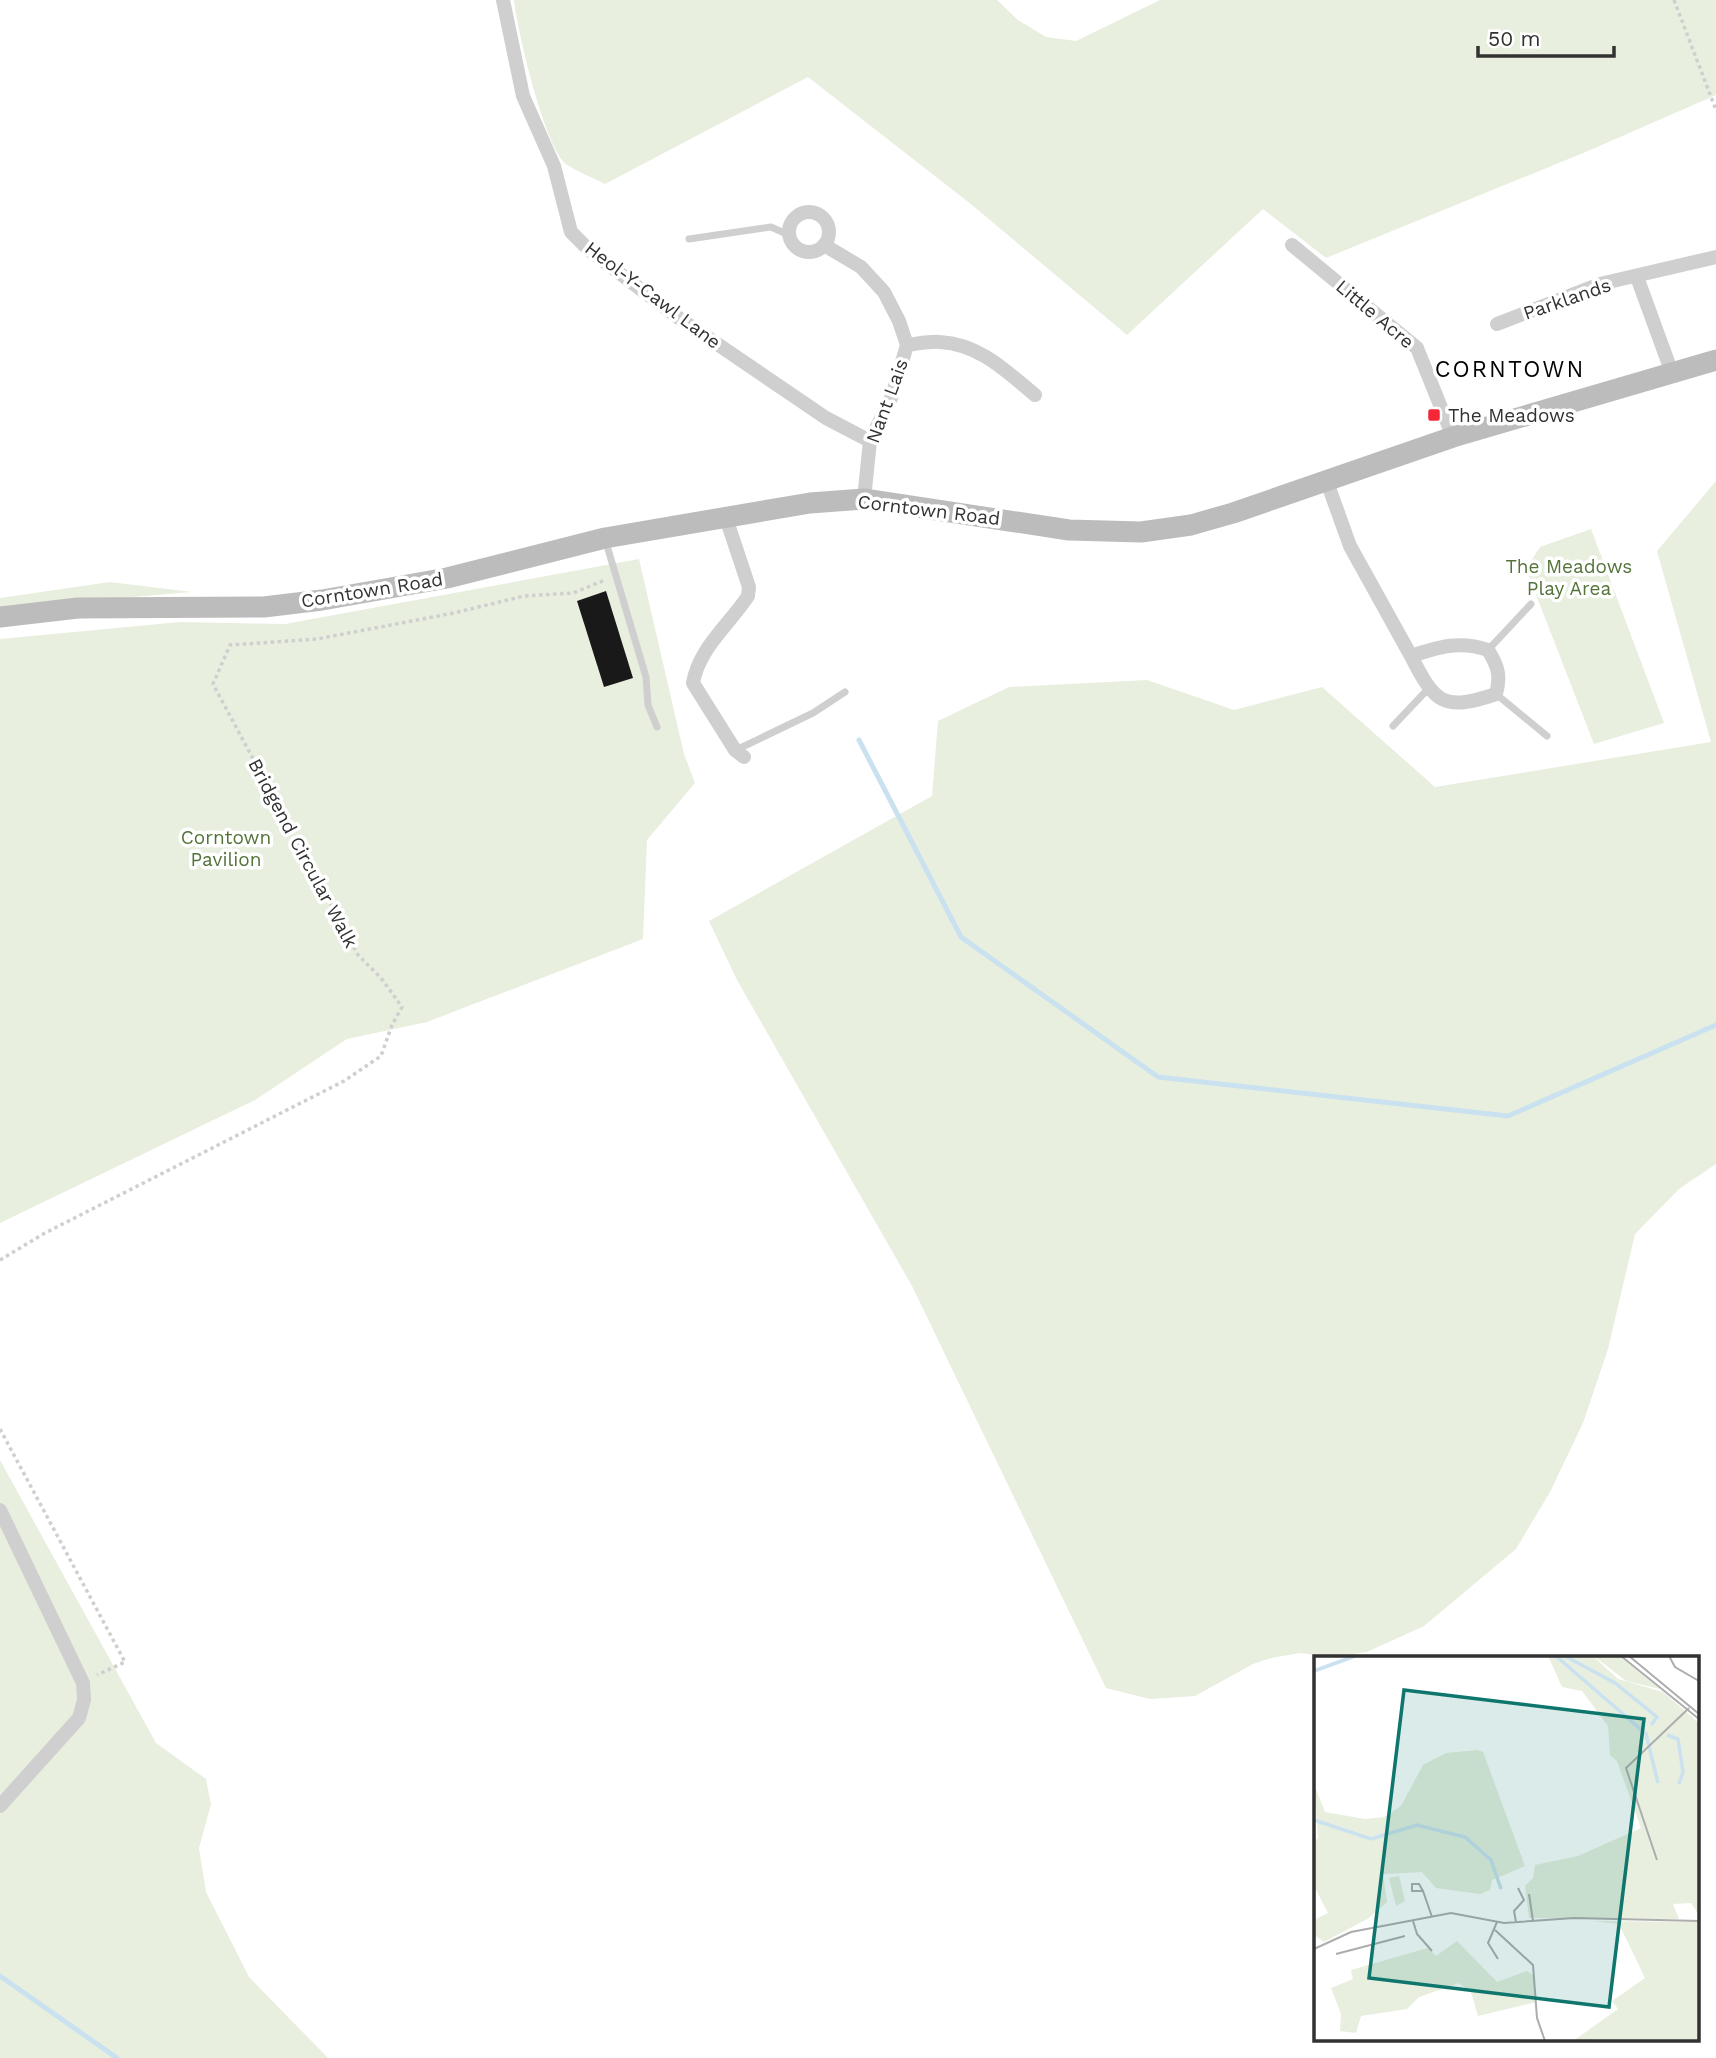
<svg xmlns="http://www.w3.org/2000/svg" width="1716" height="2058" font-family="'Work Sans',sans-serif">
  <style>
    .green { fill: #e8efdf }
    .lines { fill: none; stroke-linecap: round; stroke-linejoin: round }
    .stream { stroke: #cae1f0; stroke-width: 5 }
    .building { fill: #191919 }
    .path { stroke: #cfcfcf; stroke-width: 3.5; stroke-dasharray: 3.5 3.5; stroke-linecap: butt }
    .lane { stroke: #cfcfcf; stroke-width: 7 }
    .street { stroke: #cfcfcf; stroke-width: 14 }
    .secondary { stroke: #bcbcbc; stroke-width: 21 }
    .poi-dot { fill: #f52736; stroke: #fff; stroke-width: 2.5 }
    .labels { text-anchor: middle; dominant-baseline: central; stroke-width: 7; stroke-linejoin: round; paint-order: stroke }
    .street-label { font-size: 19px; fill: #323232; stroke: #fff }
    .poi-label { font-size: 19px; fill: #323232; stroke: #fff; text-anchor: start }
    .park-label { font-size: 19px; fill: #54733a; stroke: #fff }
    .quarter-label { font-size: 23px; letter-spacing: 2px; fill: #000; stroke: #fff }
    .inset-river { fill: none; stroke: #cae1f0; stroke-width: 3.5 }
    .inset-road { fill: none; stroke: #adadad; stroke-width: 2 }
    .view { fill: #0f766e; fill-opacity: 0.15; stroke: #0f766e; stroke-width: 3.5 }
    .inset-edge { fill: none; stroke: #323232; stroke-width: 3.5 }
  </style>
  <rect width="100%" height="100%" fill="#fff"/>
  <!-- green -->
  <g class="green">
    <path d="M514 0H997L1018 20 1046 37 1076 41 1160 0H1716V95L1588 151 1326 258 1263 209 1127 335 972 205 808 77 605 184C592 177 577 172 566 164 545 148 517 30 514 0Z"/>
    <path d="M1716 481V1164L1679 1189 1635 1234 1608 1349 1583 1423 1550 1492 1516 1549 1424 1626 1367 1652 1332 1657 1300 1653 1271 1658 1253 1664 1195 1696 1150 1699 1106 1688 912 1286 737 980 709 921 932 796 938 721 1009 687 1147 680 1234 710 1322 687 1435 787 1711 742 1657 551Z"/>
    <path d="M1591 529 1664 723 1594 744 1526 569 1540 547Z"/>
    <path d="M639 559 684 754 695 783 647 840 643 939 427 1022 347 1039 255 1100 0 1223V639L180 622 285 624Z"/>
    <path d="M110 582 192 592 0 608V598Z"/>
    <path d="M0 1460 156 1743 206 1779 211 1804 199 1848 206 1892 249 1977 328 2058H0Z"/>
  </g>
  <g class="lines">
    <!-- stream -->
    <g class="stream">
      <path d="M859 740 961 937 1158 1077 1508 1116 1716 1025"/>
      <path d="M0 1976 117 2058"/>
    </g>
  </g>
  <!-- building -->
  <path class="building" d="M606 591 633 678 604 687 577 601Z"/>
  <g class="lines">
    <!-- path -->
    <g class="path">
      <path d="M1674 0 1716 110"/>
      <path d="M0 1260 45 1233 344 1081 381 1056 392 1025 402 1007 381 978 358 955 213 684 230 645 317 639 454 613 524 596 573 593 605 580"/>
      <path d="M0 1429 125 1662 97 1675"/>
    </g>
    <!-- lane -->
    <g class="lane">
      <path d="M689 239 771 227 789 235"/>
      <path d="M605 539 646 677 648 705 657 727"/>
      <path d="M1488 650 1531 604"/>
      <path d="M1496 694 1547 736"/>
      <path d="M1393 726 1428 689"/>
      <path d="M736 750 813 713 845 692"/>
    </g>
    <!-- street -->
    <g class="street">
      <path d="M503 0 523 96 554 166 571 232 589 250 676 316 826 418 870 441"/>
      <circle cx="809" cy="232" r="20"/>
      <path d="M824 245 861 267 884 292 899 321 907 345 892 396 870 441 864 499"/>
      <path d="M1292 245 1417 348 1453 437"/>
      <path d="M1637 277 1672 373"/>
      <path d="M1497 324 1600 284 1716 257"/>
      <path d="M907 345C917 344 929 341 940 342 979 344 1006 371 1035 395"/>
      <path d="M1327 482 1350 546 1411 656C1439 647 1460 640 1488 650 1498 666 1501 676 1496 694 1443 712 1435 703 1411 656"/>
      <path d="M726 518 749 587 748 596C729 625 699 648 693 683L735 750 744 757"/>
      <path d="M0 1510 83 1683 84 1700 79 1718 0 1806"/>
    </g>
    <!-- secondary -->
    <path class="secondary" d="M0 617 78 608 264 607 322 600 447 578 605 538 810 503 864 499 1069 530 1141 532 1191 525 1233 513 1453 437 1716 360"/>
  </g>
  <!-- markers -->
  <rect class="poi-dot" x="1427" y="408" width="14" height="14" rx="3.5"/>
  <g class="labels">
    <!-- street labels -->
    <g class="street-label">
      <text transform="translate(653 295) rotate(37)">Heol-Y-Cawl Lane</text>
      <text transform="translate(1567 299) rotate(-19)">Parklands</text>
      <text transform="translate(1375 314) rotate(40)">Little Acre</text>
      <text transform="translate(887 401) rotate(-70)">Nant Lais</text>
      <text transform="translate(929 510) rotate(7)">Corntown Road</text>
      <text transform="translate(372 590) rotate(-9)">Corntown Road</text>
      <text transform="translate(303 853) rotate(62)">Bridgend Circular Walk</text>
    </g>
    <!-- poi labels -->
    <g class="poi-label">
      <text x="1448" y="415">The Meadows</text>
    </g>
    <!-- park labels -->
    <g class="park-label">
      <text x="1569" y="566">The Meadows<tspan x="1569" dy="22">Play Area</tspan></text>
      <text x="226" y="837">Corntown<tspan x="226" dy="22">Pavilion</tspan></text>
    </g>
    <!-- quarter labels -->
    <g class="quarter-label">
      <text x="1510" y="369">CORNTOWN</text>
    </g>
  </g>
  <!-- overview -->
  <g transform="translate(1314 1656)">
    <rect width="385" height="385" fill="#fff"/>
    <path d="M234 0H279L304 23 349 36 385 67V259L377 247 359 248 365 263 215 262 211 230 219 222 221 209 264 200 327 172 303 105 296 99 294 70 268 35 248 31ZM280 0H305L346 33 312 25ZM163 94 169 96 211 210 178 224 176 234 166 238 122 232 108 216 69 218 73 246 55 262 10 286 0 279V264L14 257 0 230V186L4 182 0 128 11 156 51 163 70 161 87 150 109 109 132 97ZM85 220 91 245 82 250 75 222ZM278 265 385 266V385H259L304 353 298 345 331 322 305 268ZM143 285 183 326 213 315 219 319 223 346 164 360 157 336 145 327 105 341 93 353 47 360 42 377 26 375 27 358 17 332 39 323 37 314 114 292 122 300Z" fill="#e8efdf"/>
    <path class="inset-river" d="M242 0 332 78 344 127M251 0 301 27 343 61 337 69M0 15 41 0M353 79 364 83 369 116 365 128M0 164 57 183 103 169 151 181 177 204 187 233"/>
    <path class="inset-road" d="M307 0 385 63M315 0 385 58M355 0 361 11 385 25M343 204 312 112 375 52M109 235 105 228H98V235H109L118 261M215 238 219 265M99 265 103 278 118 295M183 266 174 287 184 303M202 266 200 255 210 244 204 232M181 274 219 309 223 362 231 385M0 293 37 276 137 257 190 267 260 262 385 265M26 297 22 298 91 280"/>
    <path class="view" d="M90 34 330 63 295 351 55 322Z"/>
    <rect width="385" height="385" class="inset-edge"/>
  </g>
  <!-- scale -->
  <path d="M1478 46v10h136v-10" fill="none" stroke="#323232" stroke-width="3.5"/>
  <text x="1488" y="46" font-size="21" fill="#323232" stroke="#ffffff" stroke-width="5" paint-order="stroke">50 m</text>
</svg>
